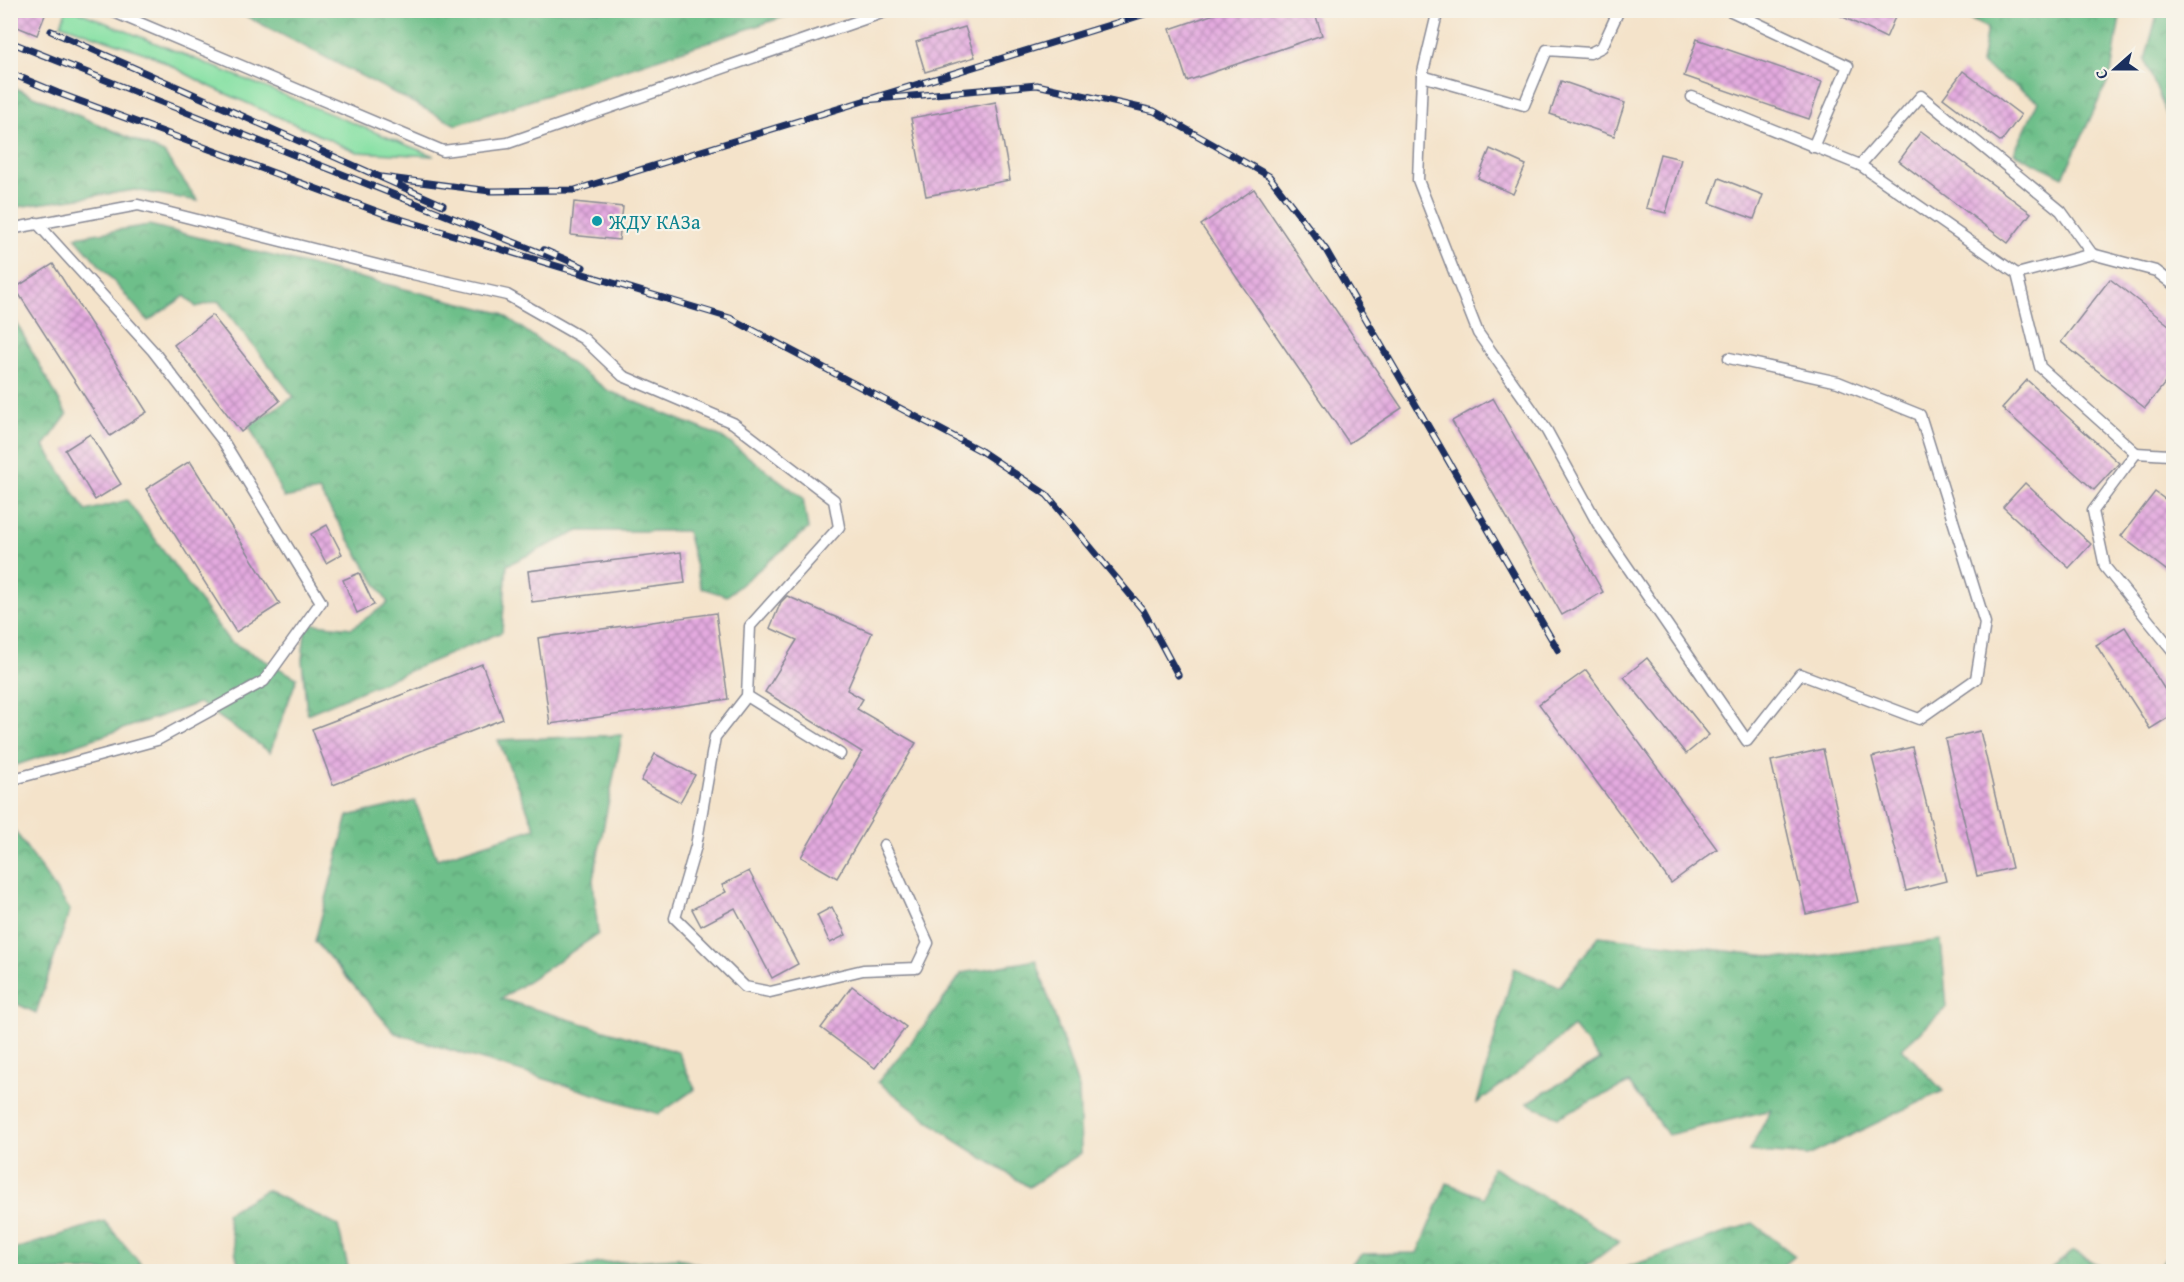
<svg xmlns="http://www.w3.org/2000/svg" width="2184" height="1282" font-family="'Gentium Book Plus',serif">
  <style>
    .green { fill: #88e1a5; stroke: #528882; stroke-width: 1.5 }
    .forest { fill: url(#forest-crowns); stroke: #447774; stroke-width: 1.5 }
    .building { fill: url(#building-cross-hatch) }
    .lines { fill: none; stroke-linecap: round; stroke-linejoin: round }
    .service-casing { stroke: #888994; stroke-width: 13 }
    .service { stroke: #fff; stroke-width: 10 }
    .rail-casing { stroke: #1b2f5e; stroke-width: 7 }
    .rail { stroke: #f7f3e8; stroke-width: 4.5; stroke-dasharray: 14; stroke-linecap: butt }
    .culture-dot { fill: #0f9aa8; stroke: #f7f3e8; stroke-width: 2 }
    .labels { text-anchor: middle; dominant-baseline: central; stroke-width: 4.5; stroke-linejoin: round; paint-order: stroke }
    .culture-label { font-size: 20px; fill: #0d838f; stroke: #f7f3e8; text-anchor: start }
  </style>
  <defs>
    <pattern id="forest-crowns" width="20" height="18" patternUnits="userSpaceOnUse" patternTransform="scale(1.5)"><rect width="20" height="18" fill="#6ebf8a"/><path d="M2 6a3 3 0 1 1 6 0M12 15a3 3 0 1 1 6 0" fill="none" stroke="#5a9c74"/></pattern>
    <pattern id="building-cross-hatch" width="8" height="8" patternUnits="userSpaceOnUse" patternTransform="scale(1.5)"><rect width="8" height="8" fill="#e4aadf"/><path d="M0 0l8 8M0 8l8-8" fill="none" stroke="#b88bb8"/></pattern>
  </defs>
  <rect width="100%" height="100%" fill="#f7f3e8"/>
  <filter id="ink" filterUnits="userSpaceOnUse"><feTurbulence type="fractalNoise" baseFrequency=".0167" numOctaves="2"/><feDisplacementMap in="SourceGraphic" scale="12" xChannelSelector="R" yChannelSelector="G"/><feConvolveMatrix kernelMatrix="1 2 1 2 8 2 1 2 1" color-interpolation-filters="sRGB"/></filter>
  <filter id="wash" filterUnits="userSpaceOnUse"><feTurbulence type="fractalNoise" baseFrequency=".008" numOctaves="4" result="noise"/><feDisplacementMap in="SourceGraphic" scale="24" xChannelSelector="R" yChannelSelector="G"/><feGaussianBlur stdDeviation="1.35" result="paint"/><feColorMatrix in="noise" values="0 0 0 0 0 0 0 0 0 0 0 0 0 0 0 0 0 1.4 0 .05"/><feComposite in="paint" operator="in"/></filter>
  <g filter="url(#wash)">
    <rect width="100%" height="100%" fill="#f4e3ca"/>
    <!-- green -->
    <path class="green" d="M66 11H77L434 156 357 152 211 87 153 56 61 24Z"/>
    <!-- forest -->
    <g class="forest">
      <path d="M236 11H802L456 125Z"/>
      <path d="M1954 11H2121L2111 74 2063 177 2014 153 2038 101 1981 64 1987 28Z"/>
      <path d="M2158 11H2173V131L2145 60Z"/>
      <path d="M11 86 164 153 198 201 135 190 11 208Z"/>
      <path d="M149 225 501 313 609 391 722 437 803 498 808 529 727 596 701 588 687 531H579L507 565 502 632 307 714 302 660 306 623 352 628 388 603 319 491 284 498 249 425 294 397 218 301 196 307 185 296 148 321 75 237Z"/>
      <path d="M10 311 67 415 44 446 86 511 127 500 229 641 297 678 270 752 199 703 11 767Z"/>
      <path d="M622 735 593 879 598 934 501 999 678 1052 695 1089 659 1114 395 1033 315 941 348 816 415 801 437 859 535 828 498 740Z"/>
      <path d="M10 824 70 910 36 1013 11 1001Z"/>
      <path d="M1599 936 1795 959 1941 940 1947 1007 1902 1048 1943 1091 1808 1156 1749 1151 1771 1110 1668 1135 1629 1083 1558 1117 1527 1103 1600 1060 1573 1027 1537 1058 1477 1103 1514 968 1559 987Z"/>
      <path d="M1036 960 1079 1089 1081 1153 1029 1187 953 1139 878 1082 926 1024 962 973Z"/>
      <path d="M1492 1167 1620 1241 1580 1271H1343L1362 1254 1417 1253 1447 1183 1484 1198Z"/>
      <path d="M266 1190 338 1226 349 1271H240L226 1213Z"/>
      <path d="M104 1221 147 1271H11L13 1250Z"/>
      <path d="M1753 1223 1795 1256 1777 1271H1616Z"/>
      <path d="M2173 1248V1271H2157Z"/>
      <path d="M2074 1251 2108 1271H2047Z"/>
      <path d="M678 1258 719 1271H566L599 1263Z"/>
    </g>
    <g id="blocks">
      <!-- building -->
      <g class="building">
        <path d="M10 10H47L37 35 10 24Z"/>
        <path d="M1226 10H1314L1322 35 1187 81 1170 29Z"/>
        <path d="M1829 10H1898L1886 38Z"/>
        <path d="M965 27 975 57 925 72 916 42Z"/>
        <path d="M1697 39 1822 82 1809 119 1684 76Z"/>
        <path d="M1963 71 2021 115 2001 142 1943 98Z"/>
        <path d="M1561 81 1625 103 1614 136 1550 114Z"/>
        <path d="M996 102 1010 180 926 196 911 118Z"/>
        <path d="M1921 131 2031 213 2008 243 1899 161Z"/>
        <path d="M1490 149 1526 165 1513 194 1478 178Z"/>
        <path d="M1660 154 1681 159 1666 213 1646 208Z"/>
        <path d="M1719 178 1763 195 1754 219 1710 203Z"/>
        <path d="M1254 189 1402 408 1349 443 1201 225Z"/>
        <path d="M574 202 623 207 619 240 571 235Z"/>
        <path d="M53 264 147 412 110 436 15 288Z"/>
        <path d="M2110 279 2174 329V372L2145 408 2061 342Z"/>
        <path d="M212 315 280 401 241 432 174 345Z"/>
        <path d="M2027 380 2119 463 2094 490 2002 408Z"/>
        <path d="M1493 398 1603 592 1562 615 1452 421Z"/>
        <path d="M90 434 121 484 95 500 65 450Z"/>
        <path d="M190 461 280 604 236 632 146 489Z"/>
        <path d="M2025 483 2091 544 2069 568 2003 507Z"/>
        <path d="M2155 492 2174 506V576L2121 536Z"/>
        <path d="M327 525 342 554 326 563 311 534Z"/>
        <path d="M681 552 685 583 532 602 528 571Z"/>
        <path d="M359 573 374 605 357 613 343 580Z"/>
        <path d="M787 596 872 633 847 690 863 699 857 709 916 743 837 878 801 857 862 752 765 692 797 640 770 628 781 602Z"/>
        <path d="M716 613 728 699 550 724 538 638Z"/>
        <path d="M2125 627 2174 704V714L2150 729 2096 645Z"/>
        <path d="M1647 658 1709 735 1686 754 1624 677Z"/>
        <path d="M482 664 503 719 333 785 312 729Z"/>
        <path d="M1586 670 1717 849 1671 883 1539 704Z"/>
        <path d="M1980 731 2012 868 1977 876 1945 739Z"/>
        <path d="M1912 747 1946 881 1906 891 1872 757Z"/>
        <path d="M1823 749 1858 902 1806 914 1771 761Z"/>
        <path d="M655 754 695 775 680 802 641 781Z"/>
        <path d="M749 871 798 964 772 978 735 908 701 926 692 909 726 892 722 885Z"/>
        <path d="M832 907 846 935 830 943 817 915Z"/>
        <path d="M852 986 906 1027 875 1068 821 1028Z"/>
      </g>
    </g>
  </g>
  <g filter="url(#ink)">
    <use href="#blocks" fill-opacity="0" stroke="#888994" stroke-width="1.5"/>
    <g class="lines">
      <defs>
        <g id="service">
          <path d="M109 10 443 151 508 143 890 10"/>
          <path d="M1619 10 1602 47 1590 53 1547 50 1524 105 1422 76 1418 180 1478 333 1547 431 1598 524 1747 741 1800 674 1919 719 1976 679 1985 623 1920 415 1838 382 1729 358"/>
          <path d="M1729 10 1848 66 1813 147"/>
          <path d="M1422 76 1438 10"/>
          <path d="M1692 97 1860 165 2017 274 2040 367 2136 453"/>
          <path d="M1860 165 1921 96 2061 211 2092 254"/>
          <path d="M10 229 138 205 413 274 507 295 584 339 623 376 733 423 834 500 839 527 750 626 747 696 715 737 696 846 675 918 745 987 770 992 863 970 916 968 928 943 884 845"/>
          <path d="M2017 274 2092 254 2156 271 2174 285"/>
          <path d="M2174 460 2169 455 2136 453 2093 511 2105 567 2174 652"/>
          <path d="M747 696 840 754"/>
          <path d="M10 780 157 740 264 681 321 602 223 441 153 351 37 223"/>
        </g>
      </defs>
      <!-- service casing -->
      <use href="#service" class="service-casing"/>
      <!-- service -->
      <use href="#service" class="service"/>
      <defs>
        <g id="rail">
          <path d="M51 31 443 205"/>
          <path d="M10 42 551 257"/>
          <path d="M10 73 58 93 387 215 730 318 981 451 1047 495 1143 610 1178 675"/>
          <path d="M866 100 1037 85 1154 111 1269 176 1326 250 1558 650"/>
          <path d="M381 177 490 191 575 190 1158 10"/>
          <path d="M544 250 583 267"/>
        </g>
      </defs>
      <!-- rail casing -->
      <use href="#rail" class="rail-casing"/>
      <!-- rail -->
      <use href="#rail" class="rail"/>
    </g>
  </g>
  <!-- markers -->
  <circle class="culture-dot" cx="597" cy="221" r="6"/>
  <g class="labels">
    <!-- culture labels -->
    <g class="culture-label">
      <text x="609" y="221">ЖДУ КАЗа</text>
    </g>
  </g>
  <!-- margin -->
  <rect width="2184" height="1282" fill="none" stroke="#f7f3e8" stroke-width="36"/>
  <!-- north arrow -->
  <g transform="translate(2115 69) rotate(249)" stroke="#f7f3e8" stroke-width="4.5" paint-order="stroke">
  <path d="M0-4.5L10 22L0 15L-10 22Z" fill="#1b2f5e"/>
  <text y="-9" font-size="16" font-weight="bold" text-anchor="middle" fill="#1b2f5e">С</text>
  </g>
</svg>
